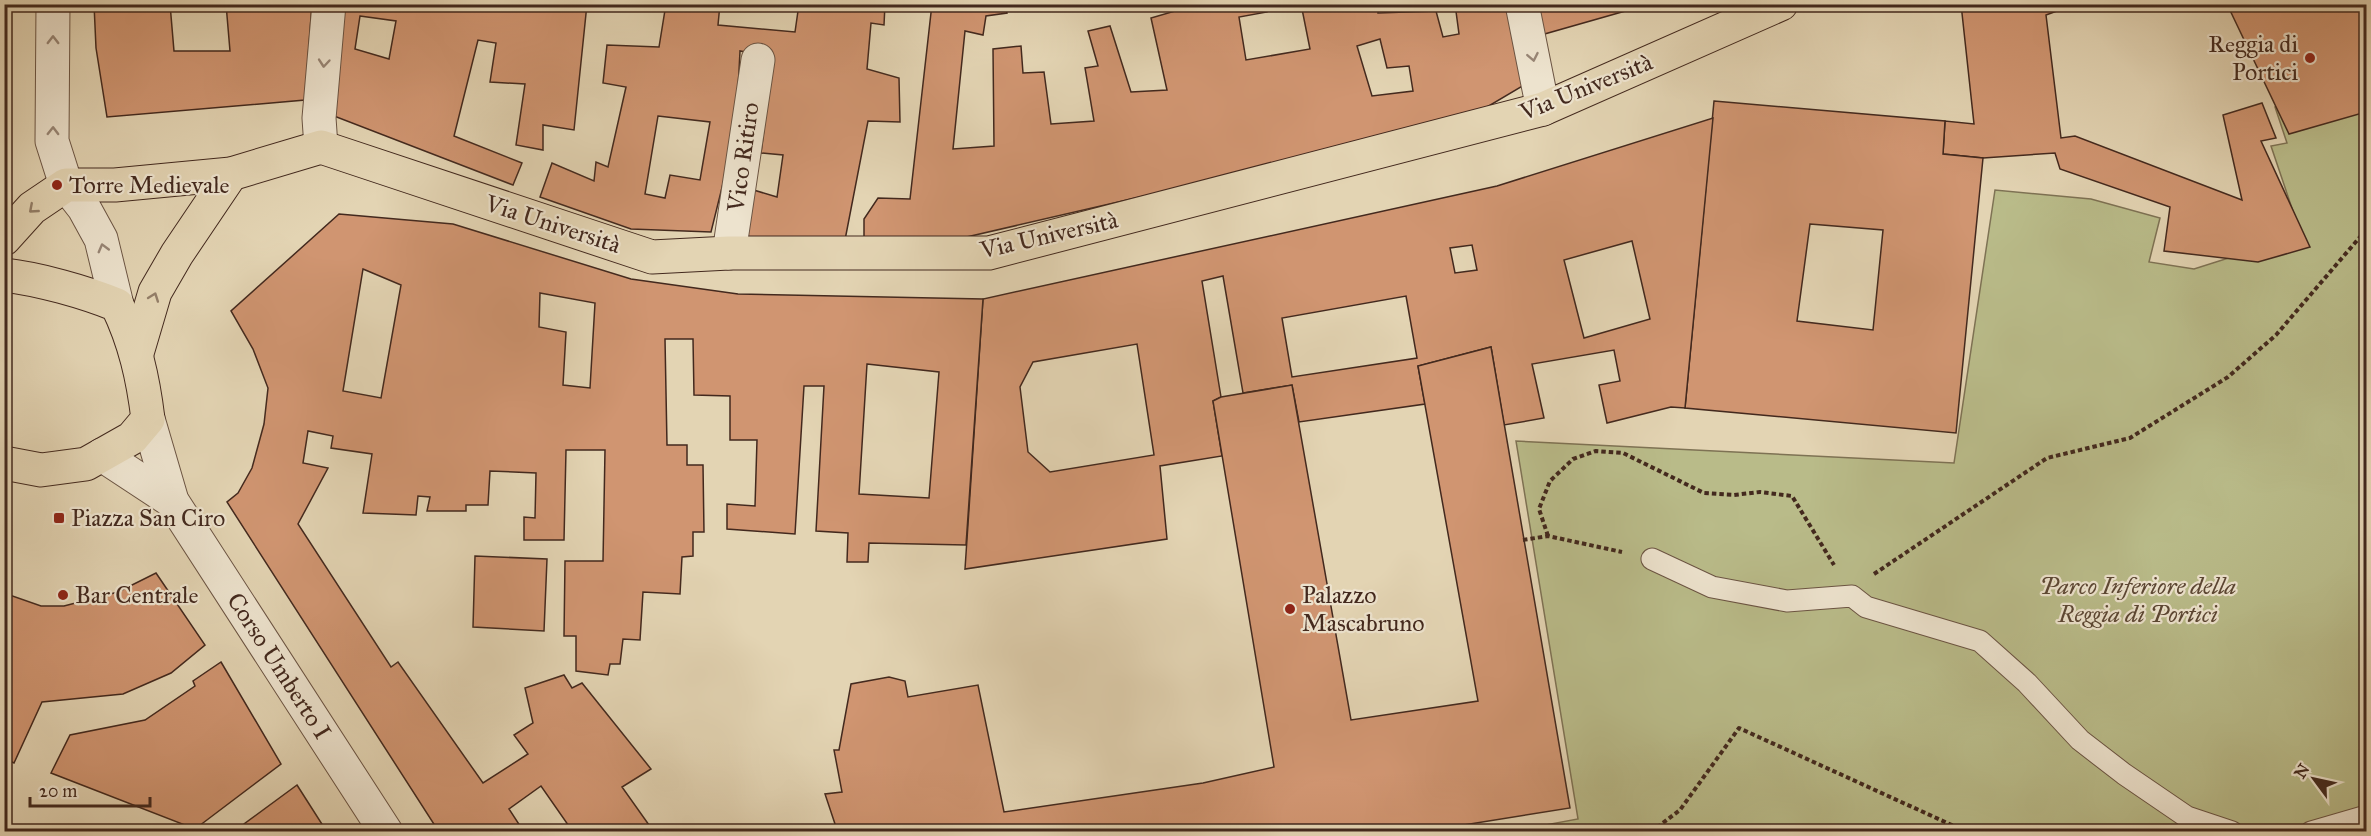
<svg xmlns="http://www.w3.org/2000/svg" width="2371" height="836" font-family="'IM FELL Great Primer',serif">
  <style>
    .green { fill: #b9bb89; stroke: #7e7254; stroke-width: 1.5 }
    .building { fill: #d09571; stroke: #43291e; stroke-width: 1.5; fill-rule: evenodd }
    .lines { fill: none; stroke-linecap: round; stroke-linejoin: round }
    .service-casing { stroke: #6b5443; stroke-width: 23 }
    .minor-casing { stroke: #6b5443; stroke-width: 35 }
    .tertiary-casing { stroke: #6b5443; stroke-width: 35 }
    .primary-casing { stroke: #43291e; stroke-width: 35 }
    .path { stroke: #43291e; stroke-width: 4; stroke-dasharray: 4.5 3; stroke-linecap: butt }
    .service { stroke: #ede3ce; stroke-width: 21 }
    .minor { stroke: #ede3ce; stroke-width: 33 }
    .tertiary { stroke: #ede3ce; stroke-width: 33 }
    .primary { stroke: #e3d4b3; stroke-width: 33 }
    .oneway { stroke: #988676 }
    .oneway2 { stroke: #937e68 }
    .poi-dot { fill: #8f2418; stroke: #ede3ce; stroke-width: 2 }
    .labels { text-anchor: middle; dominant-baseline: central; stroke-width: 4.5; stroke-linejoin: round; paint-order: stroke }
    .poi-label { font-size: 24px; fill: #43291e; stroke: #ede3ce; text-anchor: start }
    .street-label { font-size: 24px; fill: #43291e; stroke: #ede3ce }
    .park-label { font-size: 24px; font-style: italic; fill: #5b4633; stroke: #ede3ce }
  </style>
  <rect width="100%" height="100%" fill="#e3d4b3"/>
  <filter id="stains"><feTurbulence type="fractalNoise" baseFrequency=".00333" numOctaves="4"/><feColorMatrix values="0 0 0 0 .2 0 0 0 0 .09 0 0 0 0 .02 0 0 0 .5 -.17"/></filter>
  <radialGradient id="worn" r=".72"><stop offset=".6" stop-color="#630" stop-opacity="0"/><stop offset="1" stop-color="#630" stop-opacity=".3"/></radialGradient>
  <!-- green -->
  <path class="green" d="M2366 65V831L1508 832 1578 819 1516 441 1954 463 1995 190 2091 199 2160 218 2149 262 2194 269 2301 235 2271 146 2287 143 2275 107Z"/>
  <!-- building -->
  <g class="building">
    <path d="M94 4H170L174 51H230L226 4H312L305 100 107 117 96 48Z"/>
    <path d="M343 4H587L574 130 543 125V150L516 145 525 84 490 82 496 43 478 40 454 136 522 163 513 185 334 116ZM360 16 396 21 389 59 355 49Z"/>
    <path d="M666 4H720L718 25 795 32 799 4H885L884 25 871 23 867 69 899 78 900 122 868 121 845 240 745 237 747 188 777 197 783 155 761 153 773 57 740 51 736 131 711 232 631 229 540 197 552 163 594 181 596 162 608 167 626 87 603 83 607 45 659 47ZM658 116 710 122 700 180 670 175 665 198 645 194Z"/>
    <path d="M932 4H1005L1007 13 986 16 983 35 965 31 953 149 994 146 993 49 1021 46 1023 73 1044 72 1051 124 1094 121 1085 68 1098 66 1088 31 1110 26 1131 92 1167 90 1151 18 1182 9 1181 4H1266L1267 12 1239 17 1246 60 1310 49 1301 4H1378V13L1436 11 1443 37 1459 34 1455 4H1517L1534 79 1460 123 945 242 864 241V219L878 198 910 199ZM1380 39 1387 68 1409 66 1413 91 1372 96 1357 46Z"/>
    <path d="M1025 4H1043L1025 9Z"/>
    <path d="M1532 4H1650L1541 35Z"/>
    <path d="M1961 4H2076L2046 15 2061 138 2075 136 2242 200 2223 115 2262 103 2276 138 2261 141 2310 247 2258 262 2164 251 2170 207 2060 169 2055 153 1983 158 1943 154 1945 121 1974 124Z"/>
    <path d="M2227 4H2366V112L2289 134Z"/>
    <path d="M1714 101 1945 121 1943 154 1983 158 1956 433 1685 408ZM1810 224 1883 230 1873 330 1797 321Z"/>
    <path d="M1713 118 1685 408 1671 407 1607 423 1599 385 1620 381 1614 350 1532 364 1544 418 1504 425 1491 347 1418 366 1425 404 1299 422 1292 385 1243 393 1223 276 1202 281 1221 397 1213 401 1222 456 1160 466 1167 539 965 569 983 299 1497 186ZM1632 241 1650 319 1584 338 1564 260ZM1472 245 1477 270 1455 273 1450 248ZM1406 296 1417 358 1292 377 1282 318ZM1137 344 1154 455 1050 472 1028 452 1020 387 1033 362Z"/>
    <path d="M339 214 453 224 631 279 738 294 983 299 966 545 869 543 868 562H847L848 533 816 531 824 386H804L795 534 727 529V504L755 506 757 440H730V396L694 395 693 339H665L667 445H687V465H703L704 532H693V556L682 557 680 594 643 592 640 640 623 639 620 664H610L608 675 576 671V636H564L565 561H603L605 450H566L564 540H524V517L535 518 536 473 490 471 488 505H466V511H427L430 497 418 496 416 515 363 513 372 454 331 448 333 436 308 431 303 463 328 468 298 524 391 667 398 662 483 783 528 754 514 735 533 723 525 688 564 675 572 688 582 683 651 769 622 787 654 832H573L541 786 509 809 524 832H439L227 502 238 493 252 468 264 424 268 388 253 349 231 311ZM363 269 401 285 381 398 343 391ZM540 293 595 303 590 388 563 385 566 332 539 327ZM867 364 939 372 929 498 859 494Z"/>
    <path d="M1491 347 1570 808 1420 832H827L837 830 825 794 842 792 834 750H839L851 684 889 677 905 681 908 697 978 685 1004 812 1203 783 1274 767 1213 401 1221 397 1292 385 1351 720 1478 701 1418 366Z"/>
    <path d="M475 556 547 559 544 631 473 627Z"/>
    <path d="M156 573 205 645 171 673 123 694 42 702 14 763 4 758V593L41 606H64L118 592Z"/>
    <path d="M221 662 281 764 195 829 51 773 70 735 145 720 195 686 193 681Z"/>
    <path d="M297 785 327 832H242L244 824Z"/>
  </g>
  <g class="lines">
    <defs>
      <g id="service">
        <path d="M1652 559 1712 587 1787 601 1852 596 1866 607 1980 641 2027 683 2080 740 2124 774 2187 817 2232 832"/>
        <path d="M2311 832 2366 816"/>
      </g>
      <g id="minor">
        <path d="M1522 4 1543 109"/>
        <path d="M321 147 319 118 329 4"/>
        <path d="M729 253 758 60"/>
        <path d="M148 419 172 501 386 832"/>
        <path d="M102 455 172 501"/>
      </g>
      <path id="tertiary" d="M53 4 52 141 66 185 84 208 101 239 117 305"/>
      <g id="primary">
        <path d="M4 239 32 208 66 185H115L231 174 321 147 652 257 729 253H989L1543 109 1781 4"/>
        <path d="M4 275C39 279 85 292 117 305 135 342 143 378 148 419L132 438 86 464 41 470 4 463"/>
        <path d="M137 353 155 292 177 254 231 174"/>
      </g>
    </defs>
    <!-- service casing -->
    <use href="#service" class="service-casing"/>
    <!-- minor casing -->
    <use href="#minor" class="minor-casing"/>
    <!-- tertiary casing -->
    <use href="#tertiary" class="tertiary-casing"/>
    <!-- primary casing -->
    <use href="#primary" class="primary-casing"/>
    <!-- path -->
    <g class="path">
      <path d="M1548 536 1539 509 1550 481 1573 459 1596 451 1623 453 1704 493 1734 495 1760 492 1792 496 1834 565"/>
      <path d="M1523 540 1548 536 1622 552"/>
      <path d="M1874 574 2047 458 2130 438 2228 377 2276 335 2366 230"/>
      <path d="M1651 832 1680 810 1739 728 1967 832"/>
    </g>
    <!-- service -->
    <use href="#service" class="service"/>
    <!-- minor -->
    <use href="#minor" class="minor"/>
    <!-- tertiary -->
    <use href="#tertiary" class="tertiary"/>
    <!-- primary -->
    <use href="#primary" class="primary"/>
  </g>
  <!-- one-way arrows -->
  <defs><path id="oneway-chevron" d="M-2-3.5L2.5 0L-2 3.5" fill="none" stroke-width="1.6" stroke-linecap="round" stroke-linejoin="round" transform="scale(1.5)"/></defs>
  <g class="oneway">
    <use href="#oneway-chevron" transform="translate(53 40) rotate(-90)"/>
    <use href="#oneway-chevron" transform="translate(1533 57) rotate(79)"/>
    <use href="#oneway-chevron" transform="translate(324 63) rotate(95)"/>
    <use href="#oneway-chevron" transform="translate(53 131) rotate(-89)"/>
    <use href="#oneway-chevron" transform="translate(103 248) rotate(-105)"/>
  </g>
  <g class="oneway2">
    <use href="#oneway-chevron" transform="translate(33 209) rotate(139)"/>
    <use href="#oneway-chevron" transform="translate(154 297) rotate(-70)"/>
  </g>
  <!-- markers -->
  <g class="poi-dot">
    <circle cx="2310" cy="58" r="6"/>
    <circle cx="57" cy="185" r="6"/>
    <rect x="53" y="512" width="12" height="12" rx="3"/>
    <circle cx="63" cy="595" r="6"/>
    <circle cx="1290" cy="609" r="6"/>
  </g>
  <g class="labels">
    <!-- poi labels -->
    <g class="poi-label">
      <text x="2298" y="44" text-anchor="end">Reggia di<tspan x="2298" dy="28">Portici</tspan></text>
      <text x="69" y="185">Torre Medievale</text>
      <text x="71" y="518">Piazza San Ciro</text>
      <text x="75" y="595">Bar Centrale</text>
      <text x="1302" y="595">Palazzo<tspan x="1302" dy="28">Mascabruno</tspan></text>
    </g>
    <!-- street labels -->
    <g class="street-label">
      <text transform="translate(1586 87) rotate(-22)">Via Università</text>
      <text transform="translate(743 157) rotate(-82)">Vico Ritiro</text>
      <text transform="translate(553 224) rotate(18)">Via Università</text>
      <text transform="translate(1049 235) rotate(-13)">Via Università</text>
      <text transform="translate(279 666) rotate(57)">Corso Umberto I</text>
    </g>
    <!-- park labels -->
    <g class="park-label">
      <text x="2138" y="586">Parco Inferiore della<tspan x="2138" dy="28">Reggia di Portici</tspan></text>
    </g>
  </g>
  <!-- margin -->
  <rect width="2371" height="836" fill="none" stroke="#e3d4b3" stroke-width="24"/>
  <rect x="6" y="6" width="2359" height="824" fill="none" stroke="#43291e" stroke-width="3"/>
  <rect x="12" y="12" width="2347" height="812" fill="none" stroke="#43291e" stroke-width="1.5"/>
  <!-- north arrow -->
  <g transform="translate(2314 779) rotate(303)" stroke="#ede3ce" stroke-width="4.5" paint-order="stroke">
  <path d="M0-4.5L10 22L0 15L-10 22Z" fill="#43291e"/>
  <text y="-9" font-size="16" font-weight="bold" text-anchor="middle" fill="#43291e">N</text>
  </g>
  <!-- scale -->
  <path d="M30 797v9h120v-9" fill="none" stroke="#43291e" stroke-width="3"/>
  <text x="39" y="797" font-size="18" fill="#43291e" stroke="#ede3ce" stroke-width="4.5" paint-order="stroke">20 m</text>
  <rect width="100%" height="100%" filter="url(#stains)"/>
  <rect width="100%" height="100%" fill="url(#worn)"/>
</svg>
